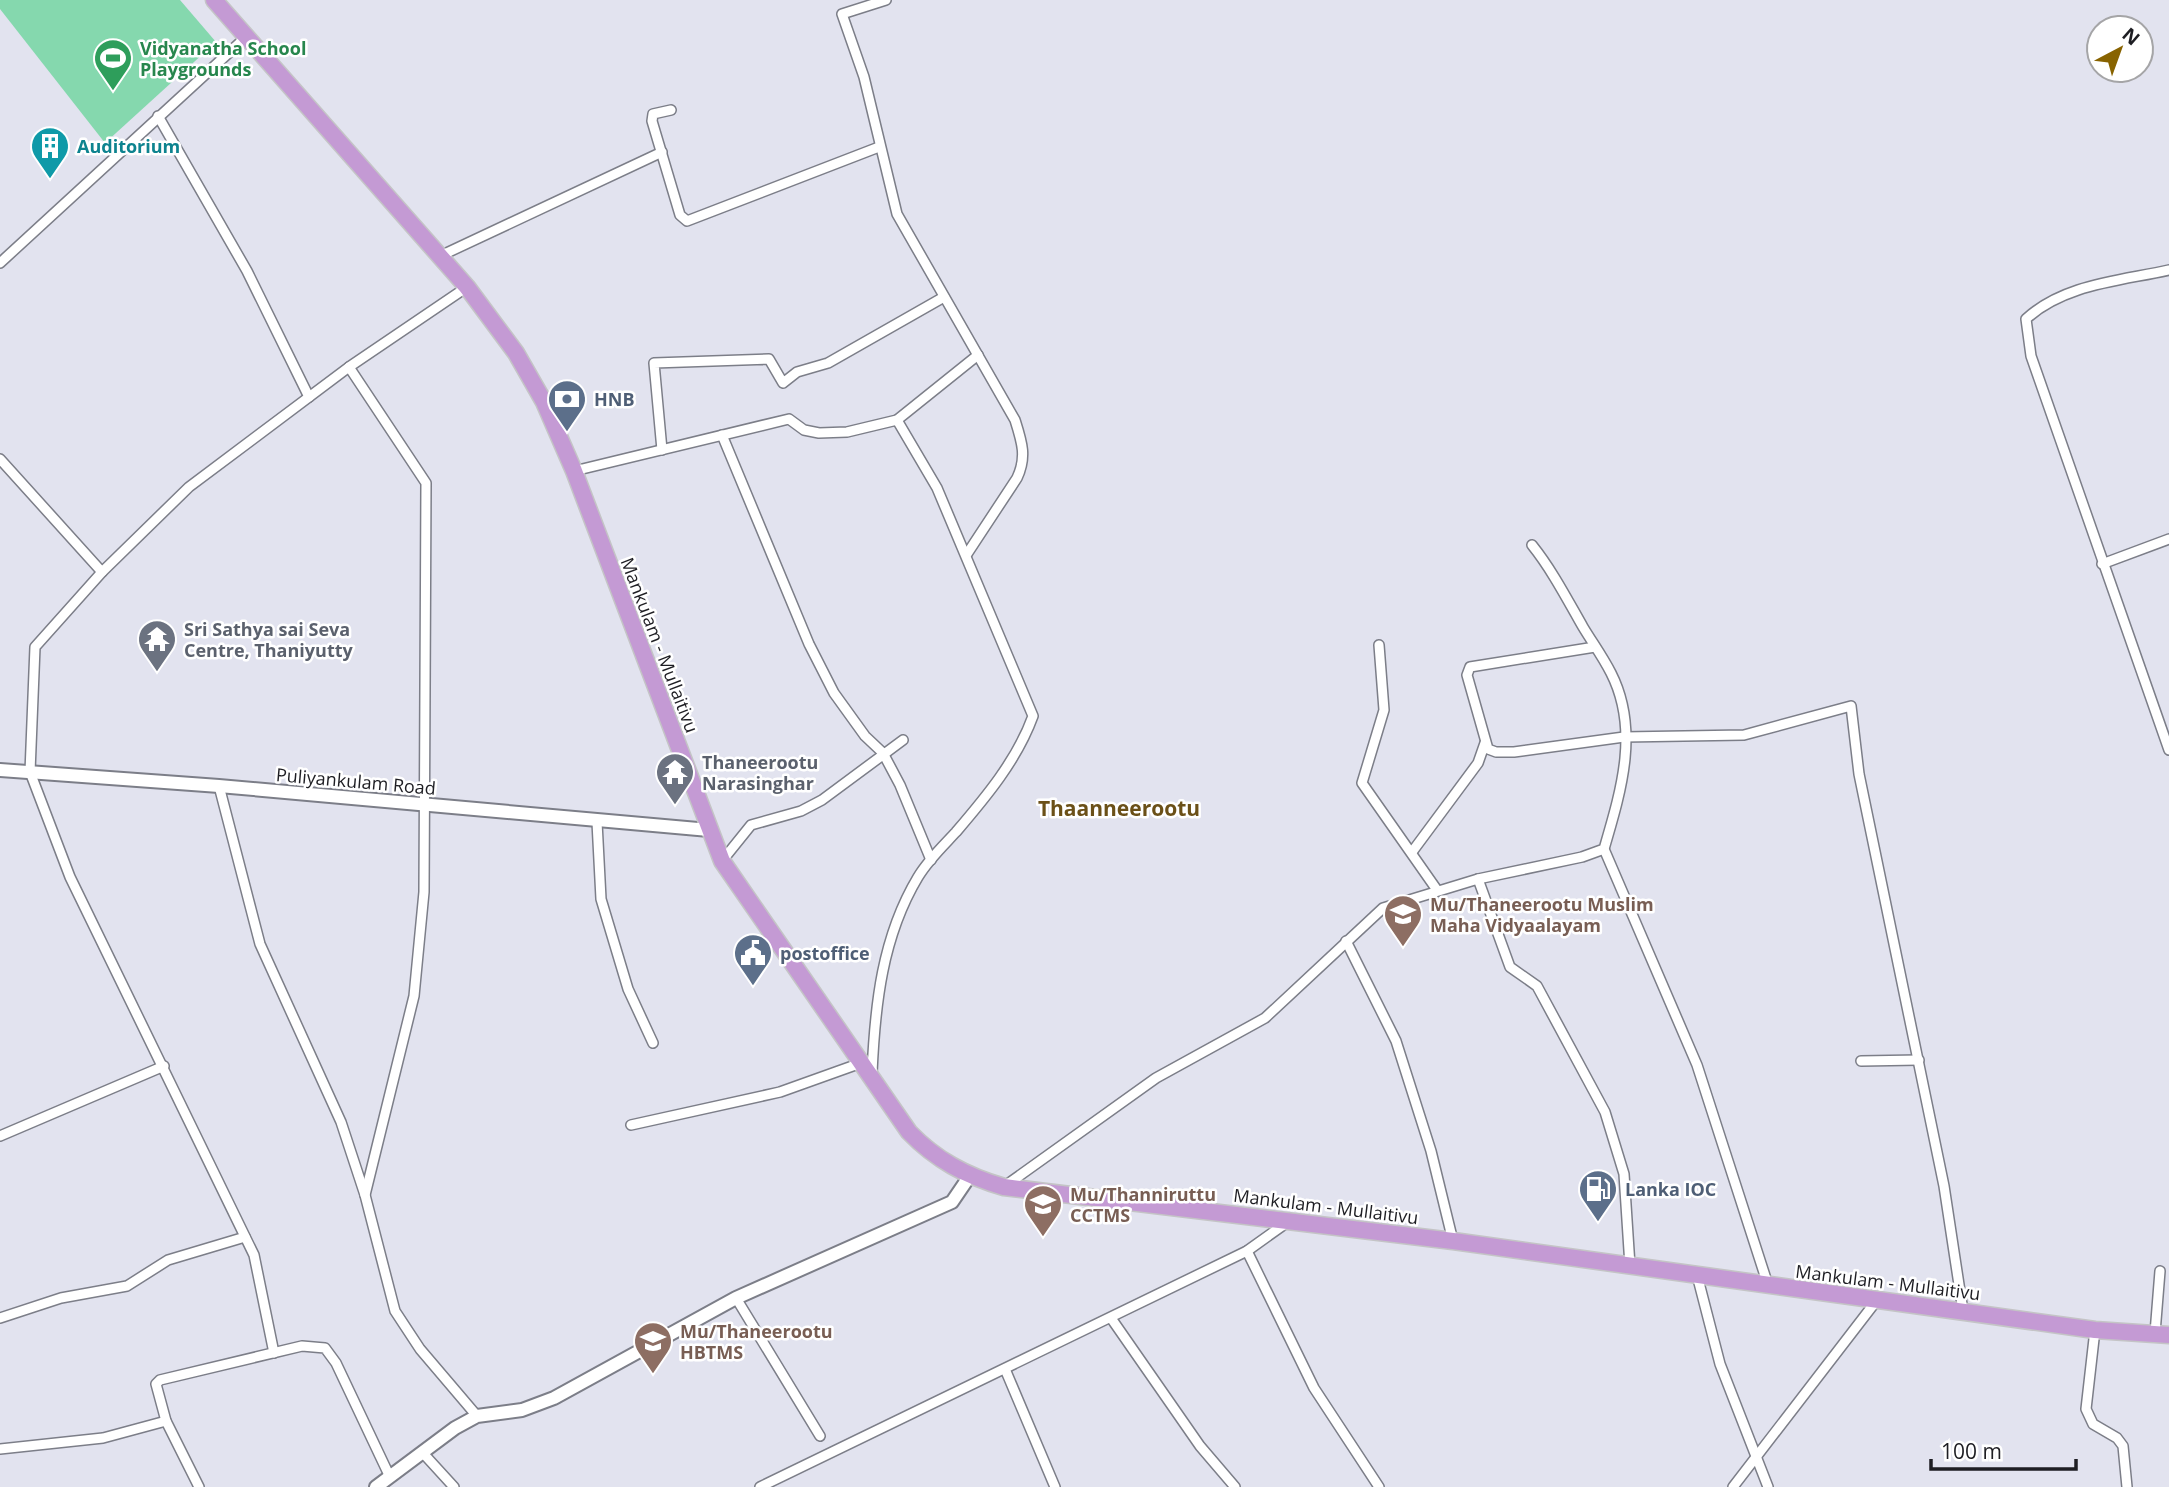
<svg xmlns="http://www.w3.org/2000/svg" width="2169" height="1487" font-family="'Open Sans',sans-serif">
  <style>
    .green { fill: #85d8ae }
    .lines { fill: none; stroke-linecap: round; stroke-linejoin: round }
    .minor-casing { stroke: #7c7e88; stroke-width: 12 }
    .tertiary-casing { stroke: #7c7e88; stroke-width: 16 }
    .secondary-casing { stroke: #7c7e88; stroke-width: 16 }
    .trunk-casing { stroke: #c4c4c6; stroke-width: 19 }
    .minor { stroke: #fff; stroke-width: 9 }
    .tertiary { stroke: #fff; stroke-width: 12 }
    .secondary { stroke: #fff; stroke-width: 12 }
    .trunk { stroke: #c49ad4; stroke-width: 16 }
    .labels { text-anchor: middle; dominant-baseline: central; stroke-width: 5; stroke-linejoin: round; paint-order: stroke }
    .leisure-label { font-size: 18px; font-weight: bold; fill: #27864d; stroke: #fff; text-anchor: start }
    .culture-label { font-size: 18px; font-weight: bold; fill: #0d838f; stroke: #fff; text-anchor: start }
    .service-label { font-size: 18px; font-weight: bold; fill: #4e5e75; stroke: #fff; text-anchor: start }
    .worship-label { font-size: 18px; font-weight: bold; fill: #5b616d; stroke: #fff; text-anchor: start }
    .street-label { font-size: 18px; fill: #1e1e23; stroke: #fff }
    .education-label { font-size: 18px; font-weight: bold; fill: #785e54; stroke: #fff; text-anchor: start }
    .quarter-label { font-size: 21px; font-weight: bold; fill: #6b5018; stroke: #fff }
  </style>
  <rect width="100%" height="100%" fill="#e2e3ef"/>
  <!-- green -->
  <path class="green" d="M0 0H180L216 42 105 143 0 9Z"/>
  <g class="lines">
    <defs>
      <g id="minor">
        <path d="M886 0 842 14 864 77 897 214 1015 420C1022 442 1027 457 1017 478L967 554"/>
        <path d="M671 110 653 114 652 121 680 215 687 221 879 147"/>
        <path d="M158 116 247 271 309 397"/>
        <path d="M438 257 662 152"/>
        <path d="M0 263 246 37"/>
        <path d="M2169 270C2120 281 2064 284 2026 319L2031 356 2169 750"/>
        <path d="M349 367 426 483 424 892 414 996 365 1195"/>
        <path d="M722 435 809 644 834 693 865 736 883 753 900 785 931 860"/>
        <path d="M662 450 654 363 769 359 783 383 797 372 828 363 944 297"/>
        <path d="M0 459 102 572"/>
        <path d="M574 471 789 419 804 430 819 433 847 432 897 420 978 355"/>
        <path d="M2102 564 2169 539"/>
        <path d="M1379 645 1384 710 1362 783 1437 890"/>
        <path d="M1595 647 1470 667 1467 675 1488 749 1496 752H1514L1624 737 1744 735 1851 706 1859 774 1944 1186 1963 1311"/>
        <path d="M219 786 260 944 341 1122 365 1195 395 1311 420 1349 477 1416"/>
        <path d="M597 822 601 899 628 989 653 1043"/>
        <path d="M1604 849 1697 1065 1768 1285"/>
        <path d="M1412 852 1478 763 1485 743"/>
        <path d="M722 861 751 825 801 811 822 800 903 740"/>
        <path d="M1478 879 1510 967 1537 986 1605 1112 1624 1174 1630 1266"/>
        <path d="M1346 941 1396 1041 1431 1151 1453 1241"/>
        <path d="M1861 1061 1919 1060"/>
        <path d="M872 1073C875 1005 882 937 918 877 928 860 943 846 956 832 986 797 1017 760 1033 716L937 488 897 420"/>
        <path d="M631 1125 780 1092 861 1063"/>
        <path d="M0 1136 164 1066"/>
        <path d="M1005 1186 1156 1078 1265 1018 1383 908 1478 879 1582 857 1604 849C1621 791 1640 730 1611 673 1603 657 1592 642 1583 627 1567 599 1552 570 1532 545"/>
        <path d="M1247 1251 1314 1388 1379 1487"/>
        <path d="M1697 1275 1720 1364 1768 1487"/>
        <path d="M736 1298 820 1436"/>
        <path d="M0 1318 61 1298 127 1286 168 1260 245 1237"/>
        <path d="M1111 1318 1200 1446 1235 1487"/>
        <path d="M2095 1330 2086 1409 2093 1424 2117 1438 2123 1446 2127 1487"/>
        <path d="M2155 1333 2160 1271"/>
        <path d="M274 1353 254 1255 70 877 30 772 35 647 102 572 189 487 349 367 467 287"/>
        <path d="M1005 1369 1055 1487"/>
        <path d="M0 1449 103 1438 166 1421"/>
        <path d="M422 1452 454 1487"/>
        <path d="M199 1487 166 1421 156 1384 160 1380 302 1346 325 1348 336 1363 389 1475"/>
        <path d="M760 1487 1247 1251 1289 1221"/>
        <path d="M1733 1487 1877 1300"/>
      </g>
      <path id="tertiary" d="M376 1487 455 1428 477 1416 522 1410 554 1398 736 1298 952 1202 969 1177"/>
      <path id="secondary" d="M0 770 219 786 709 830"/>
      <path id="trunk" d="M214 0 467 287 516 353 544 402 574 471 722 861 909 1132C936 1160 966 1176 1004 1187L1453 1241 2095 1330 2169 1335"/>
    </defs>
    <!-- minor casing -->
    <use href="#minor" class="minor-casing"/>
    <!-- tertiary casing -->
    <use href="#tertiary" class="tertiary-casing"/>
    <!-- secondary casing -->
    <use href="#secondary" class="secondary-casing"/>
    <!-- trunk casing -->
    <use href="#trunk" class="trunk-casing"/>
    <!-- minor -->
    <use href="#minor" class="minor"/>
    <!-- tertiary -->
    <use href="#tertiary" class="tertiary"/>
    <!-- secondary -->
    <use href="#secondary" class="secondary"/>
    <!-- trunk -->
    <use href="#trunk" class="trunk"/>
  </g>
  <!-- icons -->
  <defs>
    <symbol id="stadium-pin" viewBox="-11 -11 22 30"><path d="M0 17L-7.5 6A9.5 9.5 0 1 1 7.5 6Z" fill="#2e9e5b" stroke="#fff"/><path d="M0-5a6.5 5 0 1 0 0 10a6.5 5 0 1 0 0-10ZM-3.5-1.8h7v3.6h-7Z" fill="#fff"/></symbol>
    <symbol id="building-pin" viewBox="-11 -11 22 30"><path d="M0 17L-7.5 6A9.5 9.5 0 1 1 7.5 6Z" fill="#0f9aa8" stroke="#fff"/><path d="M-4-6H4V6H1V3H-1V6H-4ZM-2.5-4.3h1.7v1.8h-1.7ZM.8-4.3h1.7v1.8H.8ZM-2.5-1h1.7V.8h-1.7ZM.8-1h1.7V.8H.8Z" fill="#fff"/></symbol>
    <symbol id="bank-pin" viewBox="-11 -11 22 30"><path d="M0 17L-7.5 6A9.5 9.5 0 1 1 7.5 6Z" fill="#5c6f8a" stroke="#fff"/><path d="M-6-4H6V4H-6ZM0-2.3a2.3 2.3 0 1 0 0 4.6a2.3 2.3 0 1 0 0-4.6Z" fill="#fff"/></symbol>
    <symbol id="temple-pin" viewBox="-11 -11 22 30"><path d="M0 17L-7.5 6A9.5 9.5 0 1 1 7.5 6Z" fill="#6b7280" stroke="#fff"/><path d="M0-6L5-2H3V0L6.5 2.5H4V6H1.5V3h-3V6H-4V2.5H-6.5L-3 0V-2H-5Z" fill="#fff"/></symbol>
    <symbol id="school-pin" viewBox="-11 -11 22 30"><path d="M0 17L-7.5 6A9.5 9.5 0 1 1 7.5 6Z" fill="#8d6e63" stroke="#fff"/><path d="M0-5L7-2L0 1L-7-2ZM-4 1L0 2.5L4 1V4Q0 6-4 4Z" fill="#fff"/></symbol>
    <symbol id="civic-pin" viewBox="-11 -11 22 30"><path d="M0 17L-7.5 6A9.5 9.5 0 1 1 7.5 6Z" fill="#5c6f8a" stroke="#fff"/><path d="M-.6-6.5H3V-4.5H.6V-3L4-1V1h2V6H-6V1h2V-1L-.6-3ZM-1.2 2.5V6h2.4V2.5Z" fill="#fff"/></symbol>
    <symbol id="fuel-pin" viewBox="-11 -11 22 30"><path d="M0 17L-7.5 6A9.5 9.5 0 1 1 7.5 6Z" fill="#5c6f8a" stroke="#fff"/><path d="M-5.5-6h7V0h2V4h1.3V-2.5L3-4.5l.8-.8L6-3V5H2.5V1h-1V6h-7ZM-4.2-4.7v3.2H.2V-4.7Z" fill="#fff"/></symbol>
  </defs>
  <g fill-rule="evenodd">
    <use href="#stadium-pin" x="91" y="36" width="44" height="60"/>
    <use href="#building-pin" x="28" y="124" width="44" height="60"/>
    <use href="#bank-pin" x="545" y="377" width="44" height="60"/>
    <use href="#temple-pin" x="135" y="617" width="44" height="60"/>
    <use href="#temple-pin" x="653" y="750" width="44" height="60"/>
    <use href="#school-pin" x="1381" y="892" width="44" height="60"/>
    <use href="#civic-pin" x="731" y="931" width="44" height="60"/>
    <use href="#fuel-pin" x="1576" y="1167" width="44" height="60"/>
    <use href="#school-pin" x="1021" y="1182" width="44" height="60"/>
    <use href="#school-pin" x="631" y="1319" width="44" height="60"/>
  </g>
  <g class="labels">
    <!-- leisure labels -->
    <g class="leisure-label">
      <text x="140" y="48">Vidyanatha School<tspan x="140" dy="21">Playgrounds</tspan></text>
    </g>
    <!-- culture labels -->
    <g class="culture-label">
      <text x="77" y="146">Auditorium</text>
    </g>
    <!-- service labels -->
    <g class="service-label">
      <text x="594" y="399">HNB</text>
      <text x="780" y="953">postoffice</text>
      <text x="1625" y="1189">Lanka IOC</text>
    </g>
    <!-- worship labels -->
    <g class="worship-label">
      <text x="184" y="629">Sri Sathya sai Seva<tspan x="184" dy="21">Centre, Thaniyutty</tspan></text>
      <text x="702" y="762">Thaneerootu<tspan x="702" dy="21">Narasinghar</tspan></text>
    </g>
    <!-- street labels -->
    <g class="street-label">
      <text transform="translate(660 645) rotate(69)">Mankulam - Mullaitivu</text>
      <text transform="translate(356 781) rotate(5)">Puliyankulam Road</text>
      <text transform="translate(1326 1206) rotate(7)">Mankulam - Mullaitivu</text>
      <text transform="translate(1888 1282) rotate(7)">Mankulam - Mullaitivu</text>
    </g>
    <!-- education labels -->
    <g class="education-label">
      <text x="1430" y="904">Mu/Thaneerootu Muslim<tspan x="1430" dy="21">Maha Vidyaalayam</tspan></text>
      <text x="1070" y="1194">Mu/Thanniruttu<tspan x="1070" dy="21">CCTMS</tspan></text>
      <text x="680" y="1331">Mu/Thaneerootu<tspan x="680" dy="21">HBTMS</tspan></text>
    </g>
    <!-- quarter labels -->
    <g class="quarter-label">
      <text x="1119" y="808">Thaanneerootu</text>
    </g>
  </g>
  <!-- north arrow -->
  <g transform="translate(2120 49) rotate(41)"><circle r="33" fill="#ffffff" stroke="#a5a5a7" stroke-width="2"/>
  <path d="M0-5L12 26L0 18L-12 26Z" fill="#886300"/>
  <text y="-10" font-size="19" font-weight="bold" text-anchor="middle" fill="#1e1e23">N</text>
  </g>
  <!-- scale -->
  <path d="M1931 1459v10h145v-10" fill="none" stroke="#1e1e23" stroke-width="3.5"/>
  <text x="1941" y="1459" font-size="21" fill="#1e1e23" stroke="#ffffff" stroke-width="5" paint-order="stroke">100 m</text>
</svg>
